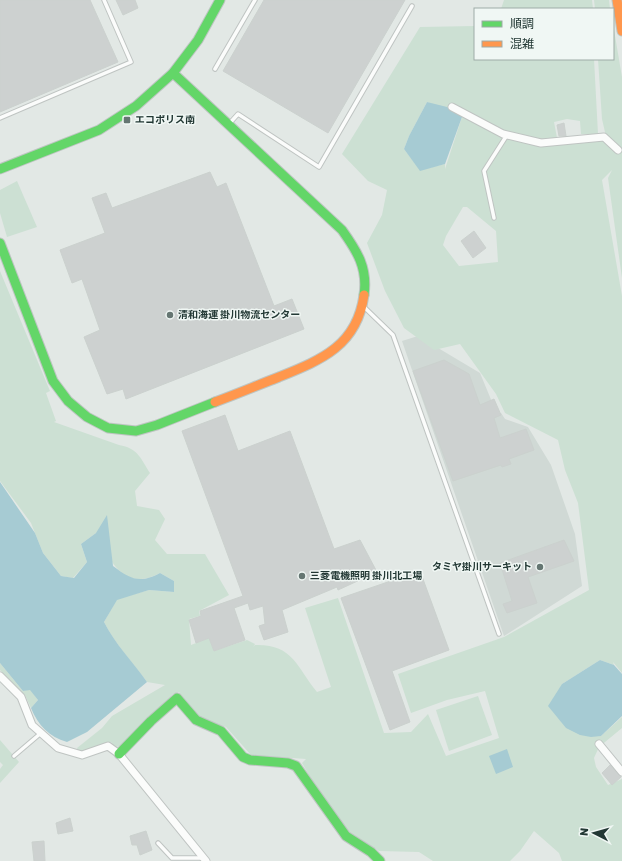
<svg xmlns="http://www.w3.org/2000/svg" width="622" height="861" font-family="Rubik,'Noto Sans JP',sans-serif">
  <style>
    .built { fill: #d0d9d5 }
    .green { fill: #cce0d3; fill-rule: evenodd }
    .water { fill: #a6cbd3 }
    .building { fill: #cdd1d0; stroke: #cbd1ce }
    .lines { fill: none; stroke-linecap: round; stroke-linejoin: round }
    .lane-casing { stroke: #bfc4c2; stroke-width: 5.5 }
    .street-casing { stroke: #bfc4c2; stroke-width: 9 }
    .fast-casing { stroke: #bec5c2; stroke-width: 11 }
    .slow-casing { stroke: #bec5c2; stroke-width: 11 }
    .lane { stroke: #fbfcfb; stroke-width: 3.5 }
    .street { stroke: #fbfcfb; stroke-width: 7 }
    .fast { stroke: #63d668; stroke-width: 9 }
    .slow { stroke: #ff974d; stroke-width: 9 }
    .poi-dot { fill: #657672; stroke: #f0f7f4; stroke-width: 1.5 }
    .labels { text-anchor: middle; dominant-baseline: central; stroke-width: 3; stroke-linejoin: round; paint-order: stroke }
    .poi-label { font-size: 10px; font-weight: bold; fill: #223834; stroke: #f0f7f4; text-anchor: start }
  </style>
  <rect width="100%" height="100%" fill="#e2e8e5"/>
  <!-- built -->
  <path class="built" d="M418 336 480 373 497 414 501 413 505 419 528 427 551 465 575 534 582 586 504 636 402 341Z"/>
  <!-- green -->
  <g class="green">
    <path d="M504 0H592L593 9H501Z"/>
    <path d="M594 0H609L610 9H595Z"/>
    <path d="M613 24 622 77V278L608 178 612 170 602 180 622 296V673L613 662 614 665 600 660 562 684 601 736 622 717V728L599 747 594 758 596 767 608 785 622 779V861H562L559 853 534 831 520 851 510 861H433L419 852 379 851 350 832 325 802 302 763 306 759 251 755 226 727 195 717 179 692 173 694 124 746 115 747 111 742 78 752 77 748 102 728 112 716 165 685 147 682C132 662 115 644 104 622L117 599 149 590 174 592V581L160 573C123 593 110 560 96 533L81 544 87 562 73 578 61 576 43 553 31 523 0 481V271L50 391 46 393 56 421 54 422 119 445C138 448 141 459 150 473L135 491 137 506 159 510 165 519 155 540 167 554H205L229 595 199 611 200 616 189 619 191 645 209 638 214 651 247 640 255 644 253 647 255 645C293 644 296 666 317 692L331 687 305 608 338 598 384 733 411 732 428 714 446 756 499 738 485 691 447 700 411 713 398 674 504 637 589 590 578 503 565 470 558 440 505 413 496 394 460 344 434 350 404 328 385 291 367 243 382 215 387 190 368 181 342 154 420 27 475 26V59H594L598 134H581L580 121 567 119 554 122 557 138 539 141 604 137 607 141 602 119 598 59H613ZM427 102 462 117 445 169V164L420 170 404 149 409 136ZM463 207H467L496 231 498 262 459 266 443 245 446 236Z"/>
    <path d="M17 181 37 227 7 237 0 213V190Z"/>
    <path d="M0 663 23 691 30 689 38 700 31 708 25 695 0 670Z"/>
    <path d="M478 696 492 735 449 751 436 710Z"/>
    <path d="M0 740 19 762 0 783V769L3 765 0 762Z"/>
  </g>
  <!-- water -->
  <g class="water">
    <path d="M427 102 447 107 462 117 445 164 420 171 404 149 409 136Z"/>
    <path d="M0 482 35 533 43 553 61 576 74 578 87 562 81 544 96 533 107 515 113 566C130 579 140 584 160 573L174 581V592L149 590 117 600 104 622C115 644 133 662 147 682L87 732 67 742C49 737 38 725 31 708L38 700 30 690 23 691 0 663Z"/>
    <path d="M600 660 614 665 622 674V716L601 736 591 737 580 735 566 728 548 706 562 684Z"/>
    <path d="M507 749 513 767 496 774 489 756Z"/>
  </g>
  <!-- building -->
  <g class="building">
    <path d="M0 0H90L118 62 0 112Z"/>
    <path d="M116 0H135L138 8 123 15Z"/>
    <path d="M264 0H405L328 133 223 71Z"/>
    <path d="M564 123 566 136H559L557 125Z"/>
    <path d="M210 172 217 187 226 183 274 306 292 299 304 329 126 399 123 389 107 394 84 337 100 330 82 279 72 283 60 250 105 233 92 198 106 193 112 208Z"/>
    <path d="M474 231 486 248 473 258 461 241Z"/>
    <path d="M444 360 469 374 480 405 494 399 501 415 494 418 500 438 526 429 534 450 509 459 511 464 502 467 501 465 453 481 413 371Z"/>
    <path d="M225 415 238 451 290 431 334 549 360 540 377 572 338 590 337 587 282 610 288 632 264 640 259 626 265 624 263 606 250 610 248 603 234 608 245 640 214 651 209 638 196 643 189 620 201 616 200 611 243 596 182 431Z"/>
    <path d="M564 540 574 561 528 577 537 603 507 613 503 604 512 601 500 563Z"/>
    <path d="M420 571 449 650 392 671 410 722 390 730 341 598Z"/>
    <path d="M610 765 621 777 612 785 602 773Z"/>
    <path d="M70 818 73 831 58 834 56 823Z"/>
    <path d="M146 831 152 850 140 855 137 845H132L130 836Z"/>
    <path d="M44 841 45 861H34L32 842Z"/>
  </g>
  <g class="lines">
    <defs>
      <g id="lane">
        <path d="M215 69 255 0"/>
        <path d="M0 118 131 62 104 0"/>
        <path d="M229 124 238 114 319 167 412 6"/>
        <path d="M494 218 484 171 507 135"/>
        <path d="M363 306 393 335 499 634"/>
        <path d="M14 756 41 733"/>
        <path d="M158 843 172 858H203"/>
      </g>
      <g id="street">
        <path d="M452 107 503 134 541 143 604 137 618 150"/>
        <path d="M0 676 21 697 32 725 58 748 82 755 108 746 119 754 206 861"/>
        <path d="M599 744 622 772"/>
      </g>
      <g id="fast">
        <path d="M173 73 342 230C357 251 368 268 364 295"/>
        <path d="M0 169 99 130 136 106 173 73 198 40 220 0"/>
        <path d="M0 243 53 381 68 401 87 417 108 428 136 431 157 425 215 402"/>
        <path d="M119 754 151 721 177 698 196 720 221 731 243 757 250 760 288 763 296 766 346 836 371 852 380 861"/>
      </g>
      <g id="slow">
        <path d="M617 0 622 31"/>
        <path d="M215 402C237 394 258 385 279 377 321 360 357 346 364 295"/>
      </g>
    </defs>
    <!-- lane casing -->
    <use href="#lane" class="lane-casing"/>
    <!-- street casing -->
    <use href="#street" class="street-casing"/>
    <!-- fast casing -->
    <use href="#fast" class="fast-casing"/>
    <!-- slow casing -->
    <use href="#slow" class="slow-casing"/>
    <!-- lane -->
    <use href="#lane" class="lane"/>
    <!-- street -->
    <use href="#street" class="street"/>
    <!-- fast -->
    <use href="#fast" class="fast"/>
    <!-- slow -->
    <use href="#slow" class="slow"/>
  </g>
  <!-- markers -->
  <g class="poi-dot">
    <rect x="123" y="116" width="8" height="8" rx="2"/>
    <circle cx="170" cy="315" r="4"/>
    <circle cx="540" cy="567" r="4"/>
    <circle cx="302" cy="576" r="4"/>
  </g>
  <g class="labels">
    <!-- poi labels -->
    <g class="poi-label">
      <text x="135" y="120">エコポリス南</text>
      <text x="178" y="315">清和海運 掛川物流センター</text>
      <text x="532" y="567" text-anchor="end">タミヤ掛川サーキット</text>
      <text x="310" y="576">三菱電機照明 掛川北工場</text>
    </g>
  </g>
  <!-- legend -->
  <rect x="474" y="8" width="140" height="52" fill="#f0f7f4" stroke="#9eaba7"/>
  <rect x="482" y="21" width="20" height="6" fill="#63d668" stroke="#9eaba7"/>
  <text x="510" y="28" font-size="12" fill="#223834">順調</text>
  <rect x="482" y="41" width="20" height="6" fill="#ff974d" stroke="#9eaba7"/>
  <text x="510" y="48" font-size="12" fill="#223834">混雑</text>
  <!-- north arrow -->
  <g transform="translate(594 833) rotate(276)" stroke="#f0f7f4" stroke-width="3" paint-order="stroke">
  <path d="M0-3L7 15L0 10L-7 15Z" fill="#223834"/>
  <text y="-6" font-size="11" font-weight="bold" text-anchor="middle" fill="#223834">N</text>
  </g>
</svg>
